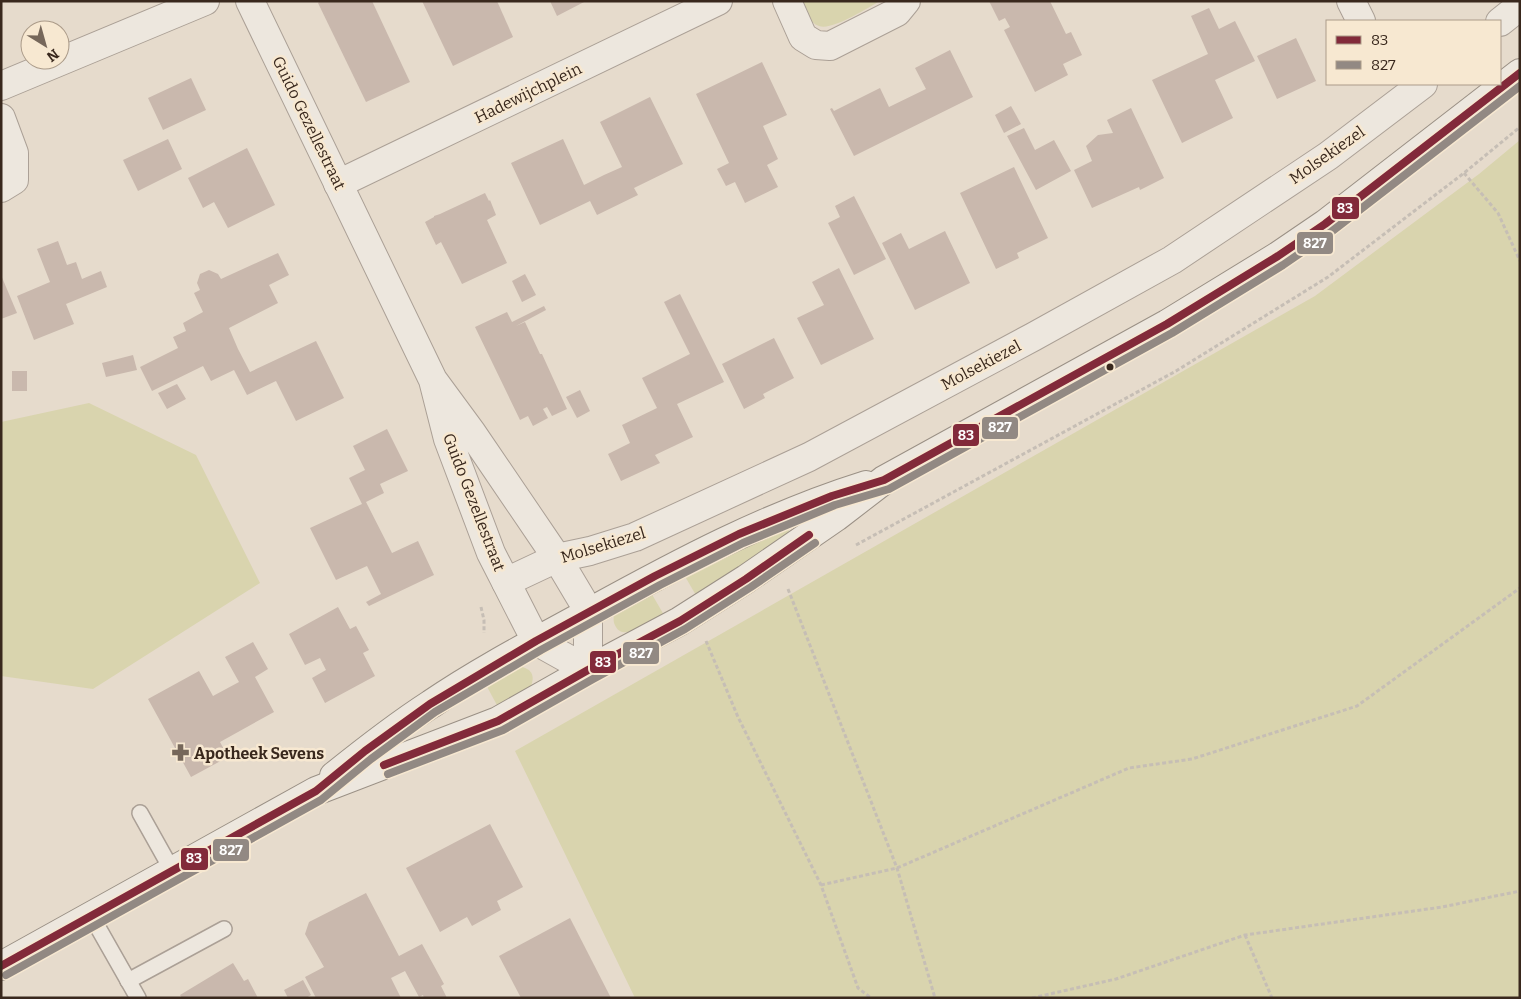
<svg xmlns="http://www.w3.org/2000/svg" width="1521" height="999" font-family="Bitter,serif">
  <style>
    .green { fill: #d9d4ae }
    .building { fill: #c9b8ad }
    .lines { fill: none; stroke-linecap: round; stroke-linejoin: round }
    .lane-casing { stroke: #aba096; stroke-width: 18 }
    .street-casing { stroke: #aba096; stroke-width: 30 }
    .secondary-casing { stroke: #9a9085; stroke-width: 30 }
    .path { stroke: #c6beb5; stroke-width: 3; stroke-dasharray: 4 2.5; stroke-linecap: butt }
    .lane { stroke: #ede7de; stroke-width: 15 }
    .street { stroke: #ede7de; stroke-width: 28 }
    .secondary { stroke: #ede7de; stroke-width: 28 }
    .bus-1-casing { stroke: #f7e8d1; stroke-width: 11 }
    .bus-2-casing { stroke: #f7e8d1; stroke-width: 11 }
    .bus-1 { stroke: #822a3a; stroke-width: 8 }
    .bus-2 { stroke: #928983; stroke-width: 8 }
    .bus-dot { fill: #39281d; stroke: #f7e8d1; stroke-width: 2 }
    .labels { text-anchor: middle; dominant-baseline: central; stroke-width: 5; stroke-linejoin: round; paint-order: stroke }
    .street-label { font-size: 16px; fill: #39281d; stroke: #f7e8d1 }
    .poi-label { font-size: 16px; font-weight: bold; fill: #39281d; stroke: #f7e8d1; text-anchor: start }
    .line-badge { stroke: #f7e8d1; stroke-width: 2 }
    .badge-label { font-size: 14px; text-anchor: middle; font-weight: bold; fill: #fff }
  </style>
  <rect width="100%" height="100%" fill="#e6dbcc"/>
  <!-- green -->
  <g class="green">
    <path d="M801 1H880C867 8 832 31 819 26 809 23 805 10 801 1Z"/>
    <path d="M1520 140V998H635L515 751 1315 296 1479 174Z"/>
    <path d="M89 403 196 455 260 583 93 689 1 676V422Z"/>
    <path d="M788 528 789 532 726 578 697 597 683 573Z"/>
    <path d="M650 591 664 615C653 621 624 642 616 627 613 622 613 618 615 612Z"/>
    <path d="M519 666C532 669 535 675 531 686L498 707 485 683Z"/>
  </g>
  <!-- building -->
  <g class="building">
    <path d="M320 1H372L410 82 366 102 318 3Z"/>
    <path d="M422 1H497L513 37 453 66Z"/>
    <path d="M550 1H586L557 16Z"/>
    <path d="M989 1H1050L1066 34 1071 32 1082 55 1063 64 1068 75 1035 92 1004 30 1010 27 1005 18 999 21Z"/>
    <path d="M1209 8 1219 29 1235 21 1255 61 1215 80 1233 118 1182 143 1152 80 1208 54 1191 16Z"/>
    <path d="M1296 38 1316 81 1277 99 1257 56Z"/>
    <path d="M950 50 973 97 854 156 830 109 832 108 834 111 880 88 889 107 926 89 915 68Z"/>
    <path d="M762 62 787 115 763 126 778 159 767 165 778 187 745 203 735 182 726 186 717 169 729 163 696 94Z"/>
    <path d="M191 78 206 110 163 130 148 98Z"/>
    <path d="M650 97 683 164 634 188 638 195 597 215 590 201 540 225 511 163 563 139 584 185 604 175 622 167 600 122Z"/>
    <path d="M1011 106 1021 124 1004 133 995 115Z"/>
    <path d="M1131 108 1164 178 1140 190 1139 187 1092 208 1074 170 1092 161 1086 146 1098 135 1113 133 1107 120Z"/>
    <path d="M1024 128 1035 150 1054 140 1071 171 1036 190 1007 136Z"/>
    <path d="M168 139 182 169 138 191 123 160Z"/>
    <path d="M247 148 275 205 228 228 214 202 203 208 188 178Z"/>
    <path d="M1014 167 1048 238 1017 253 1019 258 996 269 960 193Z"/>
    <path d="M485 193 489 201 490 200 496 215 487 220 507 263 462 284 441 242 436 245 425 222 434 217V216L440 214Z"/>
    <path d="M854 196 886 259 854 275 828 223 840 217 835 206Z"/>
    <path d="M945 231 970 283 915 310 882 243 901 233 909 249Z"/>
    <path d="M58 241 67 265 76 262 82 279 101 271 107 287 66 304 74 324 34 340 17 296 50 282 37 249Z"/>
    <path d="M278 253 289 275 269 285 278 303 229 328 238 349 250 372 316 341 344 398 296 421 276 381 247 395 234 370 211 381 203 366 152 391 140 367 178 348 173 337 186 331 183 323 203 312 194 293 200 290 197 283 200 274 209 270 218 274 221 279Z"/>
    <path d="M839 268 874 339 821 365 797 318 824 305 812 282Z"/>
    <path d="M525 274 536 295 522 302 512 281Z"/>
    <path d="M1 275 17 313 1 319Z"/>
    <path d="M680 294 724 382 677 404 693 437 655 455 660 463 621 481 608 454 630 443 622 425 657 408 642 378 690 354 664 302Z"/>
    <path d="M544 306 546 310 516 326 525 322 540 354H542L567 409 552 416 547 407 543 409 548 418 533 426 528 416 520 420 475 327 507 312 512 322Z"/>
    <path d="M774 338 794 378 763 394 765 398 744 409 722 364Z"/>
    <path d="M133 355 137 370 106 377 102 363Z"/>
    <rect x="12" y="371" width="15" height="20"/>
    <path d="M177 384 186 399 167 409 158 393Z"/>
    <path d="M580 390 590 411 577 418 566 397Z"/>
    <path d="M387 429 408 471 380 484 384 493 366 502 392 553 418 541 434 575 369 606 366 602 381 594 367 566 336 580 310 528 362 504 349 478 365 470 353 446Z"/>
    <path d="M338 607 350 629 356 626 369 650 363 653 375 676 325 703 312 678 326 670 320 658 305 665 289 634Z"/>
    <path d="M253 642 268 669 255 677 274 712 220 742 228 757 191 777 148 699 199 671 213 696 239 682 225 657Z"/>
    <path d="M490 824 523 887 497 901 501 910 472 926 467 917 440 932 406 868Z"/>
    <path d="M366 893 399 956 422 944 444 984 441 986 447 998H424L423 995 419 997 405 971 391 978 401 998H316L305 977 324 967 305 934 309 922Z"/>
    <path d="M570 918 611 998H521L499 956Z"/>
    <path d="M233 963 244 981 248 979 258 998H182L180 995Z"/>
    <path d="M303 980 311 995 306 998H288L284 990Z"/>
  </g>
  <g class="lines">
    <defs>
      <g id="lane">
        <path d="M140 813 173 872"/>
        <path d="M92 917 138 998"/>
        <path d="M128 981 224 929"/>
      </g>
      <g id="street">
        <path d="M250 1 433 380 448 439 491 553 536 641 588 670V613L582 600 557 558 472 433 433 380"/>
        <path d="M787 1 803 37 816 45 830 46 897 12 906 1"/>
        <path d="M1351 1 1361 21"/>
        <path d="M1500 22 1520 6"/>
        <path d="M1 86 205 1"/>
        <path d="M1 118 14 153V180L1 188"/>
        <path d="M338 184 718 1"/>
        <path d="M506 582 557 558 590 551 635 537 809 457 1033 337 1172 260 1328 156 1423 84"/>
      </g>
      <g id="secondary">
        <path d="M334 776C365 751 397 726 431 704 481 670 535 642 588 613 679 563 767 516 866 485"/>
        <path d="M1 966 316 791 498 721 588 670 680 621 746 579 836 517 884 480 1167 324 1278 256 1325 224 1520 73"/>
      </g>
    </defs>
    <!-- lane casing -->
    <use href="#lane" class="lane-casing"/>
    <!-- street casing -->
    <use href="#street" class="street-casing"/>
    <!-- secondary casing -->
    <use href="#secondary" class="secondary-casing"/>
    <!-- path -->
    <g class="path">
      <path d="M1464 173 1498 213 1520 261"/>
      <path d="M856 545 1176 371 1328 277 1464 173 1520 127"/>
      <path d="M788 589 897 868 935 998"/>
      <path d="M481 607 484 620V633"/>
      <path d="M706 641 738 717 821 885 858 988 871 998"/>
      <path d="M821 885 897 868 1129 768 1192 759 1357 706 1520 588"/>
      <path d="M1245 935 1272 998"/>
      <path d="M1032 998 1116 979 1245 935 1442 907 1520 891"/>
    </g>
    <!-- lane -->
    <use href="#lane" class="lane"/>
    <!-- street -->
    <use href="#street" class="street"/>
    <!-- secondary -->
    <use href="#secondary" class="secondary"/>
    <defs>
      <g id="bus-1">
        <path d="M384 765 498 721 588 670 680 621 746 579 809 535"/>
        <path d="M1 966 316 791 365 751 430 704 536 641 655 576 739 534 832 496 884 480 1167 324 1278 256 1325 224 1520 73"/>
      </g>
      <g id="bus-2">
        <path d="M388 774 503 730 593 679 685 629 751 587 815 543"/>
        <path d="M6 975 321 800 371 759 435 712 541 650 660 585 743 543 835 505 889 489 1172 333 1283 265 1331 232 1520 86"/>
      </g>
    </defs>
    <!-- bus-1 casing -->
    <use href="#bus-1" class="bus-1-casing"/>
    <!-- bus-2 casing -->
    <use href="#bus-2" class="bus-2-casing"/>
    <!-- bus-1 -->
    <use href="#bus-1" class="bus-1"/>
    <!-- bus-2 -->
    <use href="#bus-2" class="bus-2"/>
  </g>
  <!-- icons -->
  <defs>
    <symbol id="pharmacy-bare" viewBox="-9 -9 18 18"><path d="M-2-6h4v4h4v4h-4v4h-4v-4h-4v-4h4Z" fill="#76675a" stroke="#f7e8d1" stroke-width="2.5" paint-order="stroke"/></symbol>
  </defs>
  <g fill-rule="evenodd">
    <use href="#pharmacy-bare" x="168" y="740" width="25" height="25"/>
  </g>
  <!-- markers -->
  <circle class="bus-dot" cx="1110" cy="367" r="4.5"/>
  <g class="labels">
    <!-- street labels -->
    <g class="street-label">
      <text transform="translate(528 93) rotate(-26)">Hadewijchplein</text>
      <text transform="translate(309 123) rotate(64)">Guido Gezellestraat</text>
      <text transform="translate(1327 155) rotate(-35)">Molsekiezel</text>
      <text transform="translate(981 365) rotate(-28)">Molsekiezel</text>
      <text transform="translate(474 502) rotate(69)">Guido Gezellestraat</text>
      <text transform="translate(603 545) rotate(-17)">Molsekiezel</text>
    </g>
    <!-- poi labels -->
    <g class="poi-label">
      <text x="194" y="753">Apotheek Sevens</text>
    </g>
  </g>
  <g class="line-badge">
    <rect x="1331" y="196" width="29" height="24" rx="5" fill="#822a3a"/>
    <rect x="1296" y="231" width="38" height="24" rx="5" fill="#928983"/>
    <rect x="981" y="416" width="38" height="24" rx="5" fill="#928983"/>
    <rect x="952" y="423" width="28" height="24" rx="5" fill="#822a3a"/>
    <rect x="622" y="641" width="38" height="24" rx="5" fill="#928983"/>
    <rect x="589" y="650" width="28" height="24" rx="5" fill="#822a3a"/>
    <rect x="212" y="838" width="38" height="24" rx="5" fill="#928983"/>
    <rect x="180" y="847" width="29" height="24" rx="5" fill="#822a3a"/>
  </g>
  <g class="badge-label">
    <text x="1345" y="213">83</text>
    <text x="1315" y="248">827</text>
    <text x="1000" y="432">827</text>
    <text x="966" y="440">83</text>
    <text x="641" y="658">827</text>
    <text x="603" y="667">83</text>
    <text x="231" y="855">827</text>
    <text x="194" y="863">83</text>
  </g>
  <!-- border -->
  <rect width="1521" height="999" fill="none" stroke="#39281d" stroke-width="5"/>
  <!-- legend -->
  <rect x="1326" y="20" width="175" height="65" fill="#f7e8d1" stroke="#ab9b89"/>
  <rect x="1336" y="36" width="25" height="8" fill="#822a3a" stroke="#ab9b89"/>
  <text x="1371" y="45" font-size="15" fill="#39281d">83</text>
  <rect x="1336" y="61" width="25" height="8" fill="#928983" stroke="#ab9b89"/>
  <text x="1371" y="70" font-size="15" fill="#39281d">827</text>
  <!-- north arrow -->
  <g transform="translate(45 45) rotate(143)"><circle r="24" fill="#f7e8d1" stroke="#ab9b89"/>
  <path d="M0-4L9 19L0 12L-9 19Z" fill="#76675a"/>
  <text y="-8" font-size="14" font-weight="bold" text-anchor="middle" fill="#39281d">N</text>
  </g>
</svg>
